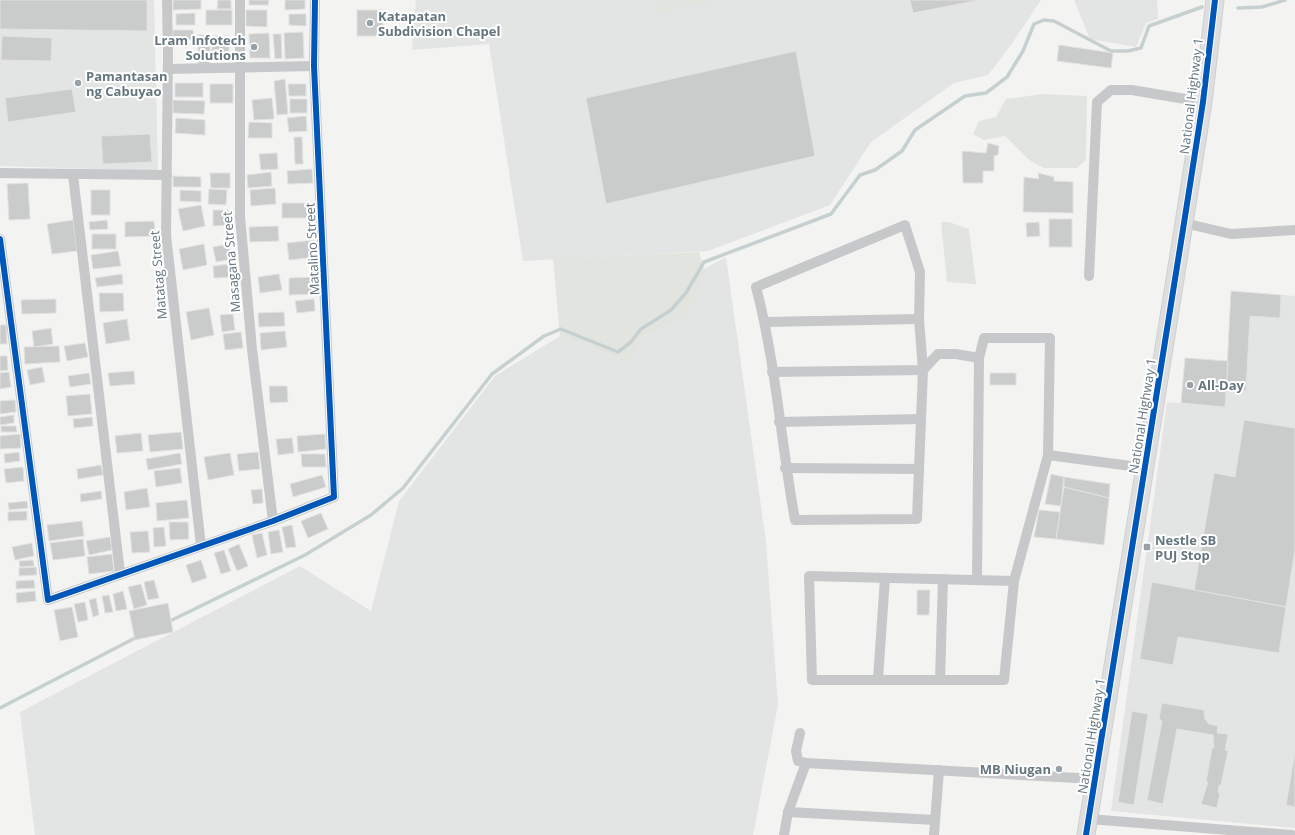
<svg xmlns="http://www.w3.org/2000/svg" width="1295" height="835" font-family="'Open Sans',sans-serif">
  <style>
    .built { fill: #e3e4e4 }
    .green { fill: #e2e5df }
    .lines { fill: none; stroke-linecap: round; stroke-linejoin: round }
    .stream { stroke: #c7d0d1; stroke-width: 3.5 }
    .building { fill: #cacbcb; stroke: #e2e2e1 }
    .trunk-casing { stroke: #cfd0cf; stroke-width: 19 }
    .minor { stroke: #c7c8c9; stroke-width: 10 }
    .trunk { stroke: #dddedd; stroke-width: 17 }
    .cycleway-casing { stroke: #fff; stroke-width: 8 }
    .cycleway { stroke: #0057b8; stroke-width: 6 }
    .poi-dot { fill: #97a2a7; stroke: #fff; stroke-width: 1.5 }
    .labels { text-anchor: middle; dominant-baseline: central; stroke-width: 4; stroke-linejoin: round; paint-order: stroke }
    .poi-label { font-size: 13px; font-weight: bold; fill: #65767f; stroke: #fff; text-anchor: start }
    .street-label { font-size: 13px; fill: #65767f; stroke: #fff }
  </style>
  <rect width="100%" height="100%" fill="#f3f3f1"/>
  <!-- built -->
  <g class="built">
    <path d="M0 0H154L158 171 0 166Z"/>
    <path d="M416 0H1041L1011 45 988 75 954 83 871 142 830 205 708 251 523 261 489 44 412 50Z"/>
    <path d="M1074 0H1157L1158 19 1146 23 1136 47 1090 39Z"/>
    <path d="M726 257 766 542 778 705 753 835H35L20 712 300 566 371 611 399 501 495 376 560 336 630 364 643 337 685 320 698 297 704 269Z"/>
    <path d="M1231 291 1295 296V828L1111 811 1167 402 1225 407Z"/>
  </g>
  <!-- green -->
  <g class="green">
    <path d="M654 0H716L655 13Z"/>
    <path d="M1043 94 1087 96 1086 160 1077 168H1044L1029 160 1005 136 984 140 973 134 979 121 996 117 1006 99Z"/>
    <path d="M941 222H949L969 229 976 284 947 282Z"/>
    <path d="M699 252 704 269 698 297 685 320 643 337 630 364 560 336 553 259Z"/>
  </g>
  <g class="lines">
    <!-- stream -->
    <g class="stream">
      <path d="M1238 8 1262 7 1285 0"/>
      <path d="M168 622 305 555 371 515 403 488 492 374 544 336 561 329 618 352 631 342 641 329 671 310 686 293 704 262 831 214 860 175 875 170 902 151 915 130 965 96 986 93 1007 77 1023 51 1034 24 1044 20 1054 21 1111 51H1128L1141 48 1149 26 1202 7"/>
      <path d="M0 708 139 636"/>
    </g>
  </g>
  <!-- building -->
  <g class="building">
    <path d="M0 0H147V31L0 29Z"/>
    <path d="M173 0H201V9L173 10Z"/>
    <path d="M218 0H231V9H217Z"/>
    <path d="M249 0H269L268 5H249Z"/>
    <path d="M285 0H305V9L285 10Z"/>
    <path d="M910 0H980L913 13Z"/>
    <rect x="206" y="10" width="26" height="15"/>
    <path d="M246 10H267V27L246 26Z"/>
    <rect x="357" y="10" width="26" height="26"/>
    <path d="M195 13V25H176V14Z"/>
    <path d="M289 14H306V26L289 25Z"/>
    <path d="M173 30H193L194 40 173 39Z"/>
    <path d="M303 32 304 58 285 59 284 33Z"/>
    <path d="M269 33 270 58H250L249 34Z"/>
    <path d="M273 34H281L282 58 275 59Z"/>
    <rect x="198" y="35" width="12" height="29"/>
    <path d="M2 36 52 38 51 61 1 60Z"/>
    <rect x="212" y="36" width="17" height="22"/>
    <path d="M1059 45 1113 53 1111 68 1057 61Z"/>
    <path d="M796 51 815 156 606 204 586 98Z"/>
    <path d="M285 79 288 114 277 115 274 81Z"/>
    <rect x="175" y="83" width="28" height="14"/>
    <rect x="210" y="84" width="23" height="19"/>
    <path d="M288 84H306V96H289Z"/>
    <path d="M72 89 76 112 8 122 5 98Z"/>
    <path d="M272 98 274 119 254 120 252 100Z"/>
    <rect x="290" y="99" width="17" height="14"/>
    <path d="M173 100 205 101 204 114 173 113Z"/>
    <path d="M306 116 307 131 289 132 287 118Z"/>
    <path d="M176 118 205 120V135L175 133Z"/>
    <path d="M249 122 272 123V138H248Z"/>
    <path d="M150 134 152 162 103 164 101 136Z"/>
    <path d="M294 137H302L303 164H295Z"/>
    <path d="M988 143 999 146 998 155 994 156V171H983V183H963L962 151 986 153Z"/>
    <path d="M277 153 278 169 261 170 259 154Z"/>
    <path d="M312 169 313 183 288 184 287 171Z"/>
    <path d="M271 172 272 186 248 188 247 175Z"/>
    <path d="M210 173H230V188H211Z"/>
    <path d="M1038 173 1054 177V181L1073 182V213L1023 212 1024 177 1039 179Z"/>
    <path d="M173 176 201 177V187H173Z"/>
    <path d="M28 183 30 219 9 220 7 184Z"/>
    <path d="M275 188 276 204 251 206 250 190Z"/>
    <path d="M209 189 227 190 226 205 208 204Z"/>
    <rect x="91" y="190" width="19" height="25"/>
    <path d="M180 190 201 191V202L180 201Z"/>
    <path d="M282 203H308L307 218H282Z"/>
    <path d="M201 205 205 226 183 231 178 209Z"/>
    <path d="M213 210H229L230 225 213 226Z"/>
    <rect x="1049" y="219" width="23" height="28"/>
    <path d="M73 220 77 251 52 254 47 224Z"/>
    <path d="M107 220 108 229 90 230 89 222Z"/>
    <path d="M154 221 155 236 125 237V222Z"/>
    <path d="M1039 222 1040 236 1027 237 1026 223Z"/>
    <path d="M278 226 279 241 250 242 249 227Z"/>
    <rect x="92" y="234" width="24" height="15"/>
    <path d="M315 240 317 257 289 260 287 243Z"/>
    <path d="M204 244 207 265 183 270 179 249Z"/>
    <path d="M229 244 232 259 216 262 213 247Z"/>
    <path d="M118 251 121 266 93 269 91 255Z"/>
    <path d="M230 264 231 277 214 278 213 266Z"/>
    <path d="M122 274 123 284 97 287 95 278Z"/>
    <path d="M279 274 282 290 260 293 258 277Z"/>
    <path d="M316 277 317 294 289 295V278Z"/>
    <path d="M1231 291 1281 295 1280 318 1250 316 1246 391 1226 389Z"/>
    <path d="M99 293H123L124 311 100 312Z"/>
    <path d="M56 299V313L22 314 21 300Z"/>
    <path d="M314 299 315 311 297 313 295 301Z"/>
    <path d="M209 308 214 335 191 340 186 312Z"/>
    <path d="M284 312 285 326 259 327 258 313Z"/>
    <path d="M233 314 235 330 222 332 220 315Z"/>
    <path d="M127 319 130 340 106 344 103 323Z"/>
    <path d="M0 325H6L7 344H0Z"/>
    <path d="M51 328 53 344 34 347 32 331Z"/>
    <path d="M285 331 287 347 261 350 260 333Z"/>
    <path d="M241 332 243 348 225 350 223 334Z"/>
    <path d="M85 343 88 357 67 361 64 346Z"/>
    <path d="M59 346 60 362 25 364 24 347Z"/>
    <path d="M0 356H7L8 370 0 371Z"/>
    <path d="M1185 358 1228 361 1225 407 1181 403Z"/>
    <path d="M42 367 45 382 30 385 27 370Z"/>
    <path d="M134 371 135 384 110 386 108 373Z"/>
    <path d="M9 372 11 387 0 389V373Z"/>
    <path d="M89 373 91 384 70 387 68 376Z"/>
    <rect x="990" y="373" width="26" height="12"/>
    <path d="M269 386H287L288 402 270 403Z"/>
    <path d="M90 394 92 414 68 416 66 396Z"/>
    <path d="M15 400 16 412 0 414V401Z"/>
    <path d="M14 415V423L0 425V417Z"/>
    <path d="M92 417 93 426 74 428 73 419Z"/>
    <path d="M1244 420 1295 428V550L1286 607 1194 591 1214 473 1235 477Z"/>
    <path d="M1 426H16L17 432H1Z"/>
    <path d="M181 432 183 449 150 452 148 435Z"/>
    <path d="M141 433 143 451 117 453 115 436Z"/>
    <path d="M20 434 21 448 0 449V436Z"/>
    <path d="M325 434 326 449 298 452 297 436Z"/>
    <path d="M292 438 294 453 278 455 276 439Z"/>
    <path d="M19 452 20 461 5 463 4 454Z"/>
    <path d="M258 452 260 469 239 471 237 454Z"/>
    <path d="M180 453 182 464 148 470 146 459Z"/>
    <path d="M230 453 234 475 208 480 204 457Z"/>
    <path d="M301 454H325L326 467H302Z"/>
    <path d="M101 465 103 475 78 479 77 469Z"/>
    <path d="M23 467 24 481 6 483 4 469Z"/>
    <path d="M180 468 182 483 156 487 154 471Z"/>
    <path d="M1051 474 1064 477 1061 506 1045 504Z"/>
    <path d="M322 475 326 487 293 497 290 484Z"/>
    <path d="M1064 477 1110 484 1109 498 1064 487Z"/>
    <path d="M1064 487 1109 498 1104 545 1056 539Z"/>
    <path d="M147 488 150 507 126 510 124 492Z"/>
    <path d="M262 489 263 503 253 504 251 490Z"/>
    <path d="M101 491 102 499 81 502 80 494Z"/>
    <path d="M187 500 189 518 157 521 156 503Z"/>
    <path d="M27 501 28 508 9 510 8 503Z"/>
    <path d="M1039 510 1060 512 1056 539 1034 537Z"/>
    <path d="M27 511V520L8 521V512Z"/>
    <path d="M321 513 328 529 308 538 301 521Z"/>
    <path d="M82 521 84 536 49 541 47 525Z"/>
    <path d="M169 522H188L189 539 170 540Z"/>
    <path d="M292 525 296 547 286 548 282 527Z"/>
    <path d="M164 527 166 546 154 547 153 528Z"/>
    <path d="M279 530 283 552 271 554 268 532Z"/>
    <path d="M148 531 150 552 132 553 130 532Z"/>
    <path d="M262 533 267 555 257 558 252 535Z"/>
    <path d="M110 537 112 550 89 555 86 541Z"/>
    <path d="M83 539 85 556 53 560 50 543Z"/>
    <path d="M32 543 34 556 15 560 12 547Z"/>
    <path d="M239 544 248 566 237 571 228 549Z"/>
    <path d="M224 550 231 571 221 574 214 553Z"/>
    <path d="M112 554 114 571 89 574 87 557Z"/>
    <path d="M33 560 34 566 20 567 19 561Z"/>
    <path d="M201 560 207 578 192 583 186 565Z"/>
    <path d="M36 567 37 575 19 576V568Z"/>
    <path d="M34 580 35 588 16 589V581Z"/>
    <path d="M154 580 159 598 148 600 144 582Z"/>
    <path d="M1152 582 1286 607 1279 653 1178 637 1173 665 1140 659Z"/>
    <path d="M141 584 147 605 134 609 128 587Z"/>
    <path d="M917 590H930L929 615H917Z"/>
    <path d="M35 591 36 601 17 603 16 593Z"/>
    <path d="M123 591 127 609 116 611 113 594Z"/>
    <path d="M109 595 113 612 105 613 102 596Z"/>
    <path d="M96 598 99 615 93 617 89 600Z"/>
    <path d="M85 602 88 620 78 622 74 604Z"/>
    <path d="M168 603 173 632 135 640 129 611Z"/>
    <path d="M72 607 78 637 60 641 54 610Z"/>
    <path d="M1162 703 1204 710 1205 719 1209 724 1218 726 1217 733 1228 734 1225 750 1228 751 1221 785H1219L1218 792 1220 793 1217 808 1201 804 1208 782H1206L1212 748H1214L1213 735 1177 729 1163 804 1147 800 1162 721 1159 719Z"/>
    <path d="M1132 711 1148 714 1134 805 1118 802Z"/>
    <path d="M1295 751V807L1286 805Z"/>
  </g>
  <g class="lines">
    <defs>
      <path id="trunk" d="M1086 835 1184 223 1203 102 1215 0"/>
    </defs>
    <!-- trunk casing -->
    <use href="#trunk" class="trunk-casing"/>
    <!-- minor -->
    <g class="minor">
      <path d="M167 0 168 55 166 235 201 546"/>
      <path d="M240 0V217L252 349 273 521"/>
      <path d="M168 69 314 66"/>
      <path d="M0 173 167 175"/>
      <path d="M73 175 120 573"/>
      <path d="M1184 223 1231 234 1295 230"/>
      <path d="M905 225 920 272 919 319 923 370 917 519 795 520C781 443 776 363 756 287Z"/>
      <path d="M0 239 48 600 273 521 334 497 314 66 315 0"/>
      <path d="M1089 276 1097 102 1111 90H1132L1203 102"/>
      <path d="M765 322 919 319"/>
      <path d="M772 372 923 370 938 354H956L979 358"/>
      <path d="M779 422 921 419"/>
      <path d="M1048 455 1146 468"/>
      <path d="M785 468 919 469"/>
      <path d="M977 580 979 358 984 338H1050L1048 455 1014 581 1004 680H812L809 576 1014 581"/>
      <path d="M878 679 885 578"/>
      <path d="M940 680 943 579"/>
      <path d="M800 733 796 751 798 761 806 763 1095 779"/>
      <path d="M788 812 935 820"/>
      <path d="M1089 819 1292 835"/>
      <path d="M784 835 788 812 806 763"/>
      <path d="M934 835 939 770"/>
    </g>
    <!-- trunk -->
    <use href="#trunk" class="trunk"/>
    <defs>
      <g id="cycleway">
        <path d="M0 239 48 600 273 521 334 497 314 66 315 0"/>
        <path d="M1086 835 1184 223 1203 102 1215 0"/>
      </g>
    </defs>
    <!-- cycleway casing -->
    <use href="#cycleway" class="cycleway-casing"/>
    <!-- cycleway -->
    <use href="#cycleway" class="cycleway"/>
  </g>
  <!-- markers -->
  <g class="poi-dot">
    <circle cx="370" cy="23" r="4"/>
    <circle cx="254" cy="47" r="4"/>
    <circle cx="78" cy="83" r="4"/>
    <circle cx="1190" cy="385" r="4"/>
    <rect x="1143" y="543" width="8" height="8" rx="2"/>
    <circle cx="1059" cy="769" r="4"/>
  </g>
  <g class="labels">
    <!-- poi labels -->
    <g class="poi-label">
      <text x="378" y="16">Katapatan<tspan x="378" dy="15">Subdivision Chapel</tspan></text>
      <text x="246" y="40" text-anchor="end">Lram Infotech<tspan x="246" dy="15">Solutions</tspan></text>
      <text x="86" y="76">Pamantasan<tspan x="86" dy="15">ng Cabuyao</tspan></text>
      <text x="1198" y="385">All-Day</text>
      <text x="1155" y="540">Nestle SB<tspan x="1155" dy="15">PUJ Stop</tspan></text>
      <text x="1051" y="769" text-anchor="end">MB Niugan</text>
    </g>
    <!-- street labels -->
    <g class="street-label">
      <text transform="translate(1191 96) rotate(-83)">National Highway 1</text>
      <text transform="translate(312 249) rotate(-93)">Matalino Street</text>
      <text transform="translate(231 262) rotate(-95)">Masagana Street</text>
      <text transform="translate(158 275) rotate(-95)">Matatag Street</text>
      <text transform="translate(1142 416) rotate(-81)">National Highway 1</text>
      <text transform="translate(1091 736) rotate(-81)">National Highway 1</text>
    </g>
  </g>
</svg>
